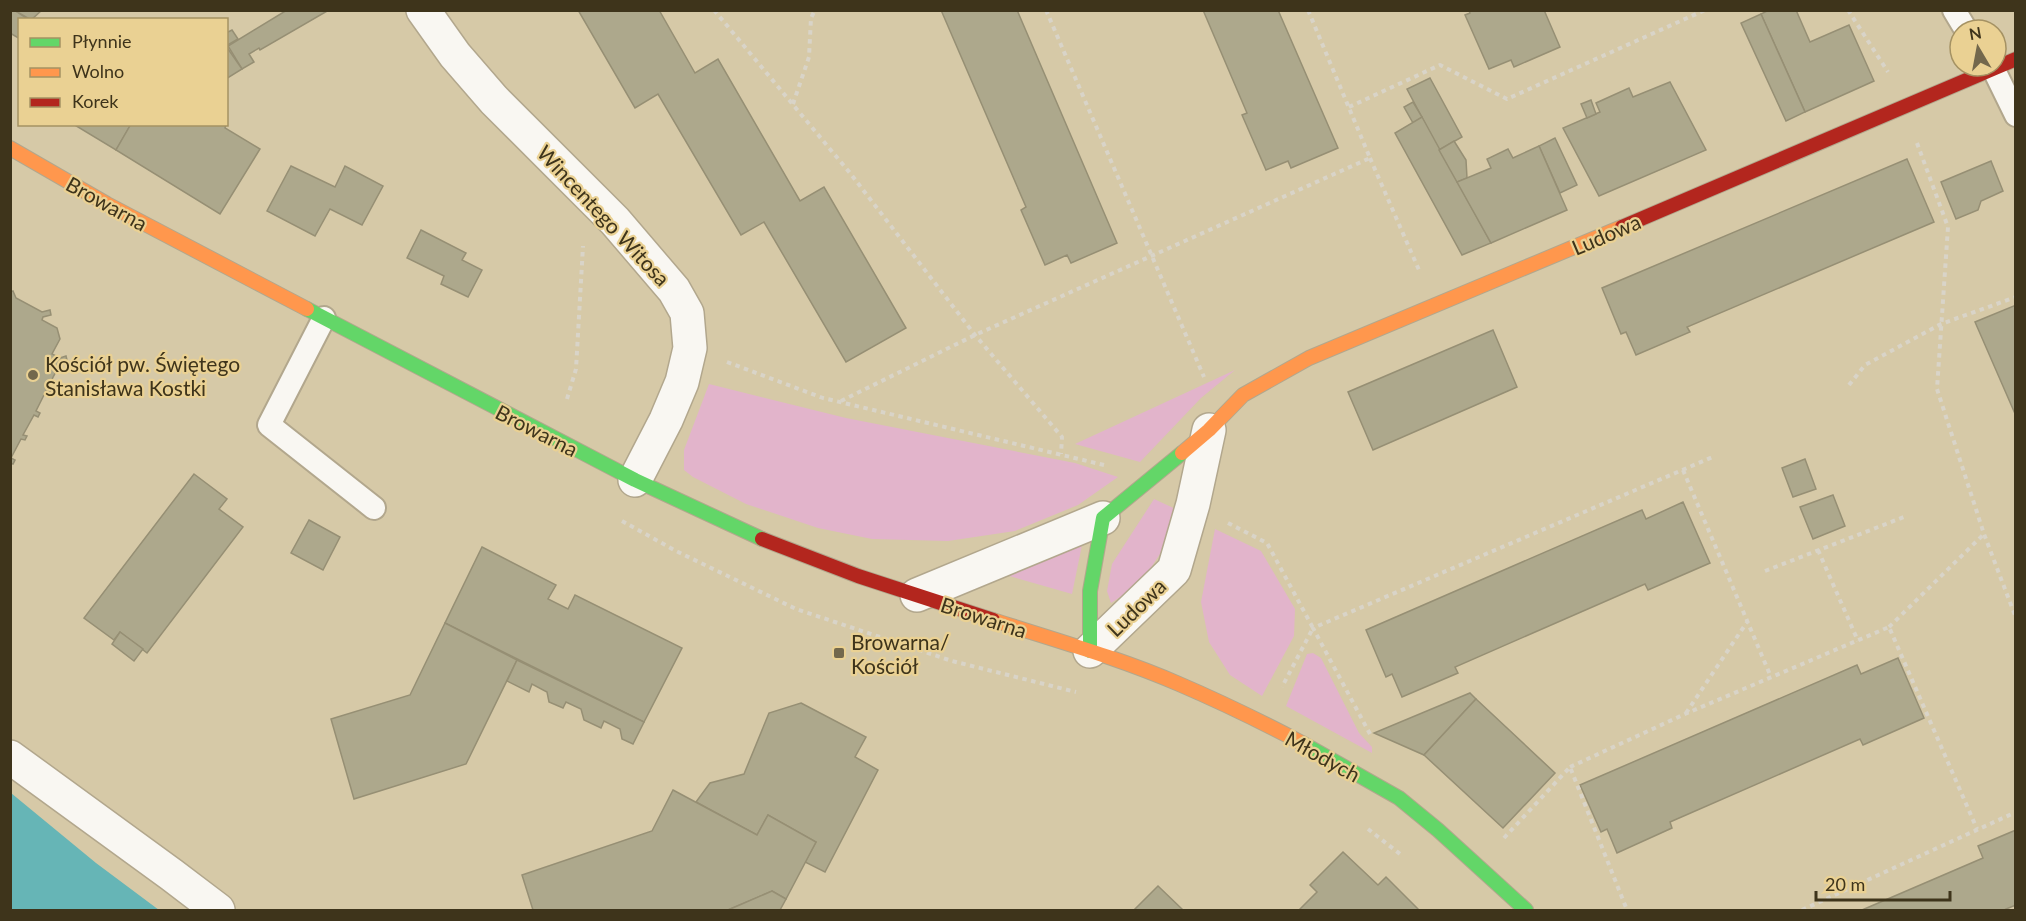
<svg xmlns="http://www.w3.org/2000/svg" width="2026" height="921" font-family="Lato,sans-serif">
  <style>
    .green { fill: #e2b4cb }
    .water { fill: #66b5b6 }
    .building { fill: #ada88c; stroke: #968f74; stroke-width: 1.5 }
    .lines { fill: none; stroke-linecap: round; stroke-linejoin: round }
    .lane-casing { stroke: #b2a78d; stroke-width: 26 }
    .street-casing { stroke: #b2a78d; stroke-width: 36 }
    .fast-casing { stroke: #b2a78d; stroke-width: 16 }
    .slow-casing { stroke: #b2a78d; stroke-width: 16 }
    .jam-casing { stroke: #b2a78d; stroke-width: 16 }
    .path { stroke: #d9d4c8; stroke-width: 4; stroke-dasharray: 4.5 4.5; stroke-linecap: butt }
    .lane { stroke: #f9f7f2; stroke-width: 22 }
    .street { stroke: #f9f7f2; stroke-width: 33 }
    .fast { stroke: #63d668; stroke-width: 14 }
    .slow { stroke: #ff974d; stroke-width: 14 }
    .jam { stroke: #b3261e; stroke-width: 14 }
    .poi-dot { fill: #73684c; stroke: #ead193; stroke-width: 2 }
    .labels { text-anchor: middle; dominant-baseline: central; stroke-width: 4.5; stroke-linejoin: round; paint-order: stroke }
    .street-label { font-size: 21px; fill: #3e341b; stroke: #ead193 }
    .poi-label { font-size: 21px; fill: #3e341b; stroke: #ead193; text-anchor: start }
  </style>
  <rect width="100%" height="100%" fill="#d6c9a7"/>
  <!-- green -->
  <g class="green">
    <path d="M1235 370 1201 398 1140 462 1075 444Z"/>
    <path d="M709 384 846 418 1075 463 1118 477 1078 505 1015 531 948 541 872 539 818 528 746 504 693 477 684 470V450Z"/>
    <path d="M1154 499 1180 511 1170 539 1140 584 1111 603 1107 591 1112 564Z"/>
    <path d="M1215 529 1261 551 1295 609 1294 636 1262 696 1230 675 1209 642 1201 602Z"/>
    <path d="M1074 543 1082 545 1072 594 1002 574Z"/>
    <path d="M1313 653 1321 658 1359 733 1372 747V753L1286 706 1307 654Z"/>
  </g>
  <!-- water -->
  <path class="water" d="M11 793 96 863 159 910H11Z"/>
  <!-- building -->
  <g class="building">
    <path d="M10 10H14L29 20H20V39L10 33Z"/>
    <path d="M14 10H42L31 20Z"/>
    <path d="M287 10H329L260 50 259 48 249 54 254 62 242 69 228 46Z"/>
    <path d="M578 10H659L695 73 718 59 800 201 824 187 906 328 846 362 764 222 741 235 658 94 635 108Z"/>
    <path d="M941 10H1017L1117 243 1071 263 1067 255 1045 265 1021 210 1026 207Z"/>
    <path d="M1203 10H1278L1338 148 1291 168 1288 161 1266 170 1242 115 1247 113Z"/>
    <path d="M1469 10H1544L1560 47 1514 67 1511 60 1489 69 1465 15 1470 13Z"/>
    <path d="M1769 10H1796L1810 42 1849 25 1874 81 1805 112 1761 14Z"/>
    <path d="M1761 14 1805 112 1786 121 1741 23Z"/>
    <path d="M232 30 238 39 226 46V33Z"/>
    <path d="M226 46 242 69 226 79Z"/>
    <path d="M1430 78 1462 137 1439 150 1407 89Z"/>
    <path d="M1670 82 1706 150 1599 196 1563 128 1600 112 1596 103 1629 88 1633 97Z"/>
    <path d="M1591 100 1596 114 1587 118 1581 104Z"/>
    <path d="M1413 102 1422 117 1413 123 1404 107Z"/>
    <path d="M1422 117 1491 243 1462 255 1395 133Z"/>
    <path d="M73 124H131L116 150Z"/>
    <path d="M131 124H226L225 128 260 149 220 214 116 150Z"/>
    <path d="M1555 138 1577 185 1560 193 1539 146Z"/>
    <path d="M1454 141 1466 160 1467 178 1457 182 1439 150Z"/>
    <path d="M1539 146 1567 210 1491 243 1457 182 1491 168 1487 159 1508 149 1513 158Z"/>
    <path d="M1907 159 1934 222 1687 327 1690 332 1636 355 1626 332 1621 334 1602 288Z"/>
    <path d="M1991 161 2003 191 1981 201 1978 210 1956 219 1941 182Z"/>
    <path d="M291 166 335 187 345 166 383 186 362 225 330 209 315 236 267 211Z"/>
    <path d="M421 230 466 253 462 260 482 270 468 297 441 284 444 276 407 258Z"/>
    <path d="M13 291 16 298 42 312 50 310 51 315 43 317 42 320 57 328 60 339 52 354 60 358 66 356 67 360 61 362 48 387 52 389 50 393 46 391 36 411 40 413 38 417 34 415 23 435 27 436 25 440 21 439 11 458 15 460 13 464 10 463V292Z"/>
    <path d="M2016 305V416L1975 322Z"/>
    <path d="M1493 330 1517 387 1373 450 1348 392Z"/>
    <path d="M1805 459 1816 489 1793 497 1782 468Z"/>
    <path d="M194 474 227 499 219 509 243 527 147 653 120 632 114 640 84 618Z"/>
    <path d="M1833 495 1845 526 1813 539 1800 507Z"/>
    <path d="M1683 502 1710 563 1648 590 1645 584 1455 667 1458 673 1402 697 1392 674 1386 677 1366 630 1642 510 1646 519Z"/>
    <path d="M309 520 340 537 323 570 291 553Z"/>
    <path d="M482 547 556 585 548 599 568 609 575 595 682 648 644 722 445 623Z"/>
    <path d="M445 623 517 660 466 764 354 799 331 719 410 695Z"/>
    <path d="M120 632 143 649 134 661 112 644Z"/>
    <path d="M1898 658 1924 718 1863 745 1860 739 1670 822 1672 828 1617 853 1607 829 1601 832 1580 785 1857 665 1861 674Z"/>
    <path d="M517 660 644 722 633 744 622 739 620 729 604 721 601 728 584 720 581 709 566 702 563 708 549 702 547 692 532 684 529 692 507 681Z"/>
    <path d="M1470 693 1476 699 1424 755 1374 733Z"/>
    <path d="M1476 699 1555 773 1503 828 1424 755Z"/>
    <path d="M801 703 866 737 855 757 878 770 825 872 805 862 816 842 768 815 757 835 696 802 710 783 744 774 769 713Z"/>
    <path d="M673 790 757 835 768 815 816 842 786 899 772 891 728 910H533L522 875 652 831Z"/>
    <path d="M2016 830V905L2006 909 2007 910H1862L1983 858 1978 846Z"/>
    <path d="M1343 852 1378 885 1386 877 1418 909 1417 910H1299L1317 892 1310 885Z"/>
    <path d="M1158 886 1183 910H1134Z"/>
    <path d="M772 891 786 899 780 910H728Z"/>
  </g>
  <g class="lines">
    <defs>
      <g id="lane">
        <path d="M1954 10 1966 30"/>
        <path d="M1992 66 2016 115"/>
        <path d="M324 318 269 425 374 508"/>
      </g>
      <g id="street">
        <path d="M423 10 455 55 494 100 615 221 674 290 687 313 690 348 682 382 666 420 635 480"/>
        <path d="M917 595 1103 518"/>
        <path d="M1090 651 1174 570 1193 504 1209 430"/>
        <path d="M10 757 172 875 218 910"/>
      </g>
      <g id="fast">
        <path d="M307 309 635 480 762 539"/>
        <path d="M1090 651V591L1103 518 1182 453"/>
        <path d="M1302 743 1399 798 1438 830 1526 910"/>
      </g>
      <g id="slow">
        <path d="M10 148 107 204 307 309"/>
        <path d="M1182 453 1209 430 1243 395 1309 358 1622 227"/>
        <path d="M993 620C1055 640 1119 658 1179 684 1221 702 1262 722 1302 743"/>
      </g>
      <g id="jam">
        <path d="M1622 227 2016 59"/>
        <path d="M762 539 858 576 993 620"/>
      </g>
    </defs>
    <!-- lane casing -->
    <use href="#lane" class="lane-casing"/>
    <!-- street casing -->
    <use href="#street" class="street-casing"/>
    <!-- fast casing -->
    <use href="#fast" class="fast-casing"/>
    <!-- slow casing -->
    <use href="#slow" class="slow-casing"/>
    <!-- jam casing -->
    <use href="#jam" class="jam-casing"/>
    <!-- path -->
    <g class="path">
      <path d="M714 10 850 173 975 335 1062 437 1061 454"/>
      <path d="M1046 10 1204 377"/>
      <path d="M1848 10 1888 72"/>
      <path d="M793 104 809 57 811 18 815 10"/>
      <path d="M1349 107 1440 65 1507 99 1705 10"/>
      <path d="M1917 143 1948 227 1937 389 1984 534 2016 618"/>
      <path d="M1370 158 1419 270"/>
      <path d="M727 362 823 398 1104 465"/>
      <path d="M1849 385 1865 365 1941 324 2016 297"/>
      <path d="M567 399 576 369 583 246"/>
      <path d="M841 401 975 335 1370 158 1308 10"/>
      <path d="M1683 470 1771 677"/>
      <path d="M622 521 676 551 796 609 952 661 1076 692"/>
      <path d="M1228 523 1267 543 1313 628 1282 687"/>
      <path d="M1818 550 1858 641"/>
      <path d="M1765 571 1904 517"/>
      <path d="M1889 627 1984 534"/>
      <path d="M1686 713 1747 622"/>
      <path d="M1370 734 1313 628 1715 456"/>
      <path d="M1570 767 1685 714 1889 627 1977 829"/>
      <path d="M1368 829 1400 854"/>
      <path d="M1504 838 1570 767 1627 910"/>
      <path d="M1802 910 2016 812"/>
    </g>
    <!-- lane -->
    <use href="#lane" class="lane"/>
    <!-- street -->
    <use href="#street" class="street"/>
    <!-- fast -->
    <use href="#fast" class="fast"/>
    <!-- slow -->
    <use href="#slow" class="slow"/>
    <!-- jam -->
    <use href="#jam" class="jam"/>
  </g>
  <!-- markers -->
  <g class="poi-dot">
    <circle cx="33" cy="375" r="6"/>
    <rect x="833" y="647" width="12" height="12" rx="3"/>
  </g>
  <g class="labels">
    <!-- street labels -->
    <g class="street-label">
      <text transform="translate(107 203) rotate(29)">Browarna</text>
      <text transform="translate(604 215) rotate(47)">Wincentego Witosa</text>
      <text transform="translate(1606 234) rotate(-23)">Ludowa</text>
      <text transform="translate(537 430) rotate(27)">Browarna</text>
      <text transform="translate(1136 607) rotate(-44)">Ludowa</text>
      <text transform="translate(984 617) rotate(18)">Browarna</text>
      <text transform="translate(1323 756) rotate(29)">Młodych</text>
    </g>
    <!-- poi labels -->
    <g class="poi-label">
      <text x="45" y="363">Kościół pw. Świętego<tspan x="45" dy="24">Stanisława Kostki</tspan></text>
      <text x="851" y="641">Browarna/<tspan x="851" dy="24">Kościół</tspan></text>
    </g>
  </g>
  <!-- border -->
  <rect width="2026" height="921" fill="none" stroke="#3e341b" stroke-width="24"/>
  <!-- legend -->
  <rect x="18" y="18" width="210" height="108" fill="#ead193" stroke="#a59263" stroke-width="1.5"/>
  <rect x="30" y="38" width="30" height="9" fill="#63d668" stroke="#a59263" stroke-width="1.5"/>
  <text x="72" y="48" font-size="18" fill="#3e341b">Płynnie</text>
  <rect x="30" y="68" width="30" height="9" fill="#ff974d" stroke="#a59263" stroke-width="1.5"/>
  <text x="72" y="78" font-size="18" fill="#3e341b">Wolno</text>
  <rect x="30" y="98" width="30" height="9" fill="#b3261e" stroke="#a59263" stroke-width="1.5"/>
  <text x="72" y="108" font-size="18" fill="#3e341b">Korek</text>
  <!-- north arrow -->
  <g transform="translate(1978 48) rotate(350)"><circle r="28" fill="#ead193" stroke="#a59263" stroke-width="1.5"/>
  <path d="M0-4.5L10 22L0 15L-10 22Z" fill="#73684c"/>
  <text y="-9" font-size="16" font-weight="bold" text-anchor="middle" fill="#3e341b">N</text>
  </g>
  <!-- scale -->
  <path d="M1816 891v9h134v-9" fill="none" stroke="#3e341b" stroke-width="3"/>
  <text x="1825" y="891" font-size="18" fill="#3e341b" stroke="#ead193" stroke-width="4.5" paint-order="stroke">20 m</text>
</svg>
